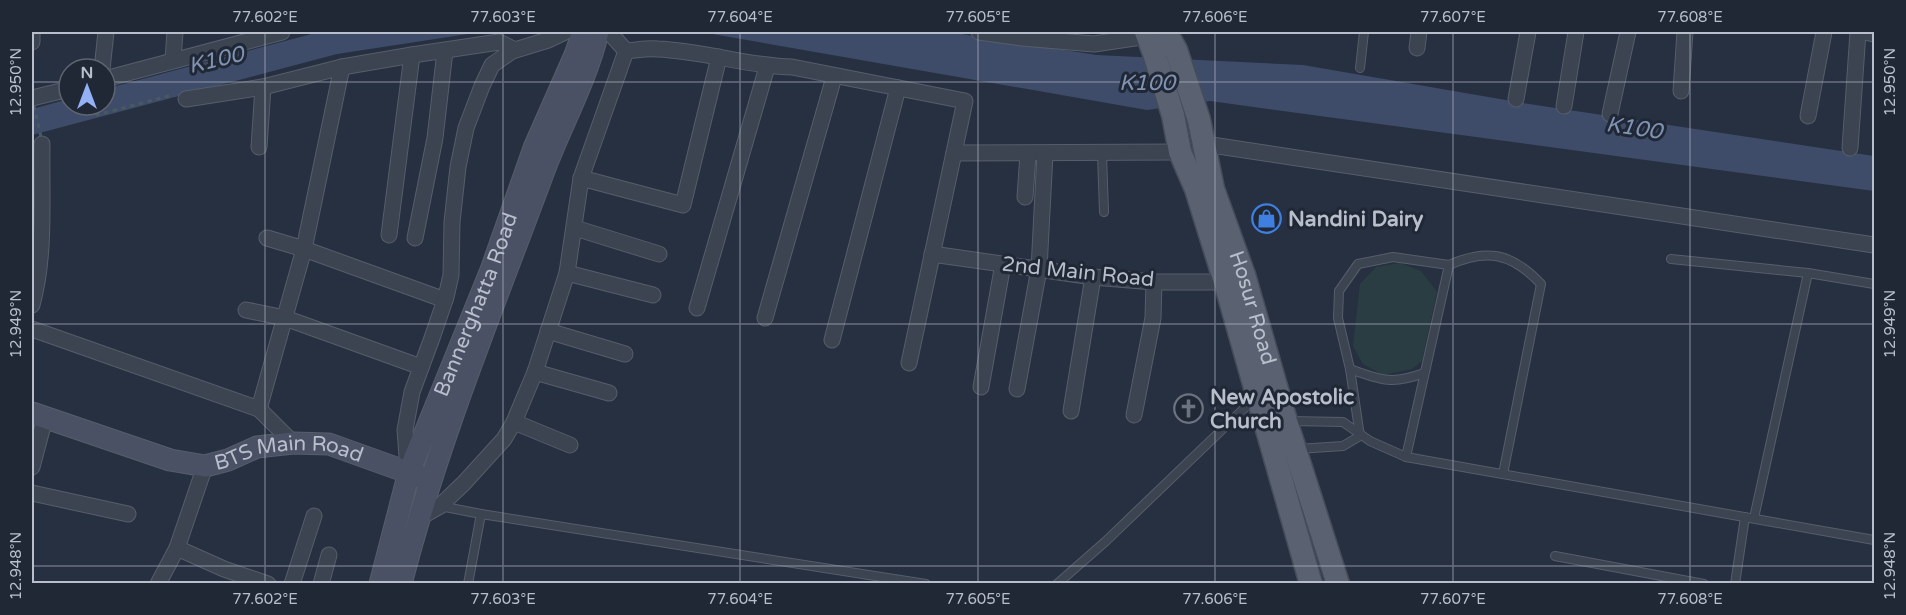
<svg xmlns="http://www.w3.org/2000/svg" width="1906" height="615" font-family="'Varela Round',sans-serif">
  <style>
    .green { fill: #293d42 }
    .water { fill: #3e4c69 }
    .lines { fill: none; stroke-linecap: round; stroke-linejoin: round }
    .lane-casing { stroke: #565e6b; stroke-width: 10 }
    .street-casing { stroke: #565e6b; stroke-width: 17 }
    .secondary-casing { stroke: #565e6b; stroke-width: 23 }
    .primary-casing { stroke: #454c5a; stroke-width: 25 }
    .path { stroke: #485a5f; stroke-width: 3; stroke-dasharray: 4.5 4.5; stroke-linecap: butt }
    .lane { stroke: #3c4351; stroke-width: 8 }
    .street { stroke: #3c4351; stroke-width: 15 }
    .secondary { stroke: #4a5164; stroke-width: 21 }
    .primary { stroke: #5a6271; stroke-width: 22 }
    .path-bridge { stroke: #485a5f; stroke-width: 3; stroke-dasharray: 4.5 4.5; stroke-linecap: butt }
    .ticks { fill: none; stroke: #b8becb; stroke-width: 1.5; stroke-opacity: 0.45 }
    .labels { text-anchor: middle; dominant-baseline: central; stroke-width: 6; stroke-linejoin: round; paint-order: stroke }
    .poi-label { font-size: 21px; font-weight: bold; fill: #b8becb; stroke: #202836; text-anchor: start }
    .street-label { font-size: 21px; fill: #b8becb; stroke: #202836 }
    .water-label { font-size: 22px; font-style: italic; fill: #8192b2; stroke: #202836 }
    .neatline { fill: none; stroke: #b8becb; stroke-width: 2 }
    .ticks-label { font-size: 15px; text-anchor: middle; fill: #b8becb }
  </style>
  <rect width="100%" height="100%" fill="#273041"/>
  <!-- green -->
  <path class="green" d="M1400 263 1421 271 1437 292 1422 361 1412 369 1383 375 1363 364 1353 346 1360 284 1376 267Z"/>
  <!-- water -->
  <g class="water">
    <path d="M319 32H481L337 54 32 135V109L69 99V105H105V89Z"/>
    <path d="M639 32H949L1097 55 1303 65 1523 103 1874 156V191L1210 101 1147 110 707 33H639Z"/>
  </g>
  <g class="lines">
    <defs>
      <g id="lane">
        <path d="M1360 68 1364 32"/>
        <path d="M1102 154 1104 212"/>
        <path d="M1671 259 1808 273 1874 284"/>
        <path d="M1350 369C1381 380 1392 385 1424 373"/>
        <path d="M1290 421 1343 422 1370 441 1406 457 1874 540"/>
        <path d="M1360 436 1350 369 1338 318 1339 291 1358 264 1393 257 1449 265"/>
        <path d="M1298 449 1343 446 1360 436"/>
        <path d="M1406 457 1449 265C1487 248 1512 253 1541 284L1503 474"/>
        <path d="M440 506 481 514 926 584"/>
        <path d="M1754 518 1808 273"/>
        <path d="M1555 556 1704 584"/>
        <path d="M468 584 481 514"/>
        <path d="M1057 584 1106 541 1254 399"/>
        <path d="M1735 584 1745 517"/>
      </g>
      <g id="street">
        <path d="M609 32 626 51"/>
        <path d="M979 32 1022 38 1094 44 1148 36"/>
        <path d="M1865 32 1874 34"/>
        <path d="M32 42V32"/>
        <path d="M1417 48 1419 32"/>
        <path d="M626 51C637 50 648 48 658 49 704 51 747 66 792 67L965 101 909 363"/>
        <path d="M173 60 175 32"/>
        <path d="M102 69 106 32"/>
        <path d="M105 79 282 32"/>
        <path d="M1681 91 1685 32"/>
        <path d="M32 98 69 89"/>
        <path d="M186 99 263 87 342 67 412 55 499 42 515 50"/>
        <path d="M1516 99 1528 32"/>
        <path d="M1564 106 1576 32"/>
        <path d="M1610 114 1628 32"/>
        <path d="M1808 116 1824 32"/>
        <path d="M1205 144 1874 245"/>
        <path d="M259 147 263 87"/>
        <path d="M1850 148 1858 32"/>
        <path d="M954 153 1180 152"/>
        <path d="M581 178 683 205 719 57"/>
        <path d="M1025 197 1028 154"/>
        <path d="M575 228 659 254"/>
        <path d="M389 235 412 55"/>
        <path d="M267 238 304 249 445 300"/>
        <path d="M415 238 435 138 445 51"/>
        <path d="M932 254 1093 277 1154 282H1225"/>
        <path d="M567 273 653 295"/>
        <path d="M32 305C46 254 41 196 42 144"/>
        <path d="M697 308 767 67"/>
        <path d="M246 310 285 318 421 367"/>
        <path d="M765 318 834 77"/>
        <path d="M32 329 259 409 293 443"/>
        <path d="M548 331 625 354"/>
        <path d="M832 340 898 88"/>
        <path d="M535 372 609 393"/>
        <path d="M981 387 1003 264"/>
        <path d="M1017 389 1039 269 1045 154"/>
        <path d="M259 409 304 249 342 67"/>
        <path d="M1071 411 1093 277"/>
        <path d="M1134 415 1153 318 1154 282"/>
        <path d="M514 422 570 445"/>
        <path d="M32 467 45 418"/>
        <path d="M408 469 405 430 412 392 432 338 446 297 451 275 452 222 458 167 466 128 482 86 492 65 512 51 548 40 565 32"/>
        <path d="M32 493 128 514"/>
        <path d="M417 519 440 506 464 483 504 439 514 422 535 372 567 273 581 178 626 51"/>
        <path d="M177 548 224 569 268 584"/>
        <path d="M158 584 177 548 205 466"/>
        <path d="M292 584 314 516"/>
        <path d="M321 584 329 555"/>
      </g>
      <g id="secondary">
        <path id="s1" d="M32 413 170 460 205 466 228 460 257 447 293 443 329 444 421 477"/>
        <path id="s2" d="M380 584 409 472 491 270 534 148 575 55 583 32"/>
        <path d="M401 584C437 443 492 311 542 176 560 127 586 82 598 32"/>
      </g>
      <g id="primary">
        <path d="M1146 32 1154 53 1173 115 1180 152 1196 189 1225 282 1311 584"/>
        <path id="s3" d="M1166 32 1176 50 1199 120 1213 189 1244 275 1286 421 1338 584"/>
      </g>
    </defs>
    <!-- lane casing -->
    <use href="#lane" class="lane-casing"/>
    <!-- street casing -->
    <use href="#street" class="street-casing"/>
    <!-- secondary casing -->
    <use href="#secondary" class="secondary-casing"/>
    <!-- primary casing -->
    <use href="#primary" class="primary-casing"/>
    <!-- path -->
    <path class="path" d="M93 105 97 115 172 95"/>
    <!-- lane -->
    <use href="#lane" class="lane"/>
    <!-- street -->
    <use href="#street" class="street"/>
    <!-- secondary -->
    <use href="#secondary" class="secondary"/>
    <!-- primary -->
    <use href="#primary" class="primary"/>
    <!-- path-bridge -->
    <path class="path-bridge" d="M34 106 41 137"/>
  </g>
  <!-- ticks -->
  <path class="ticks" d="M265 32V584M503 32V584M740 32V584M978 32V584M1215 32V584M1453 32V584M1690 32V584M32 82H69M105 82H1874M32 324H1874M32 566H1874"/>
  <!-- icons -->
  <defs>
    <symbol id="shop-ring" viewBox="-11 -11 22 22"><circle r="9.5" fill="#202836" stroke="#3f7fe0" stroke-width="1.5"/><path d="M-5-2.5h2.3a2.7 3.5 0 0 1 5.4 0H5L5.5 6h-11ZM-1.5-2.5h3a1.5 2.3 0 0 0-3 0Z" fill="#3f7fe0"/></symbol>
    <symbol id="church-ring" viewBox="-11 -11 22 22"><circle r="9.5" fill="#202836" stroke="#6b7280" stroke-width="1.5"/><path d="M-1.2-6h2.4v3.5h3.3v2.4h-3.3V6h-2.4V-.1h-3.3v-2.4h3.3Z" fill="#6b7280"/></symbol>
  </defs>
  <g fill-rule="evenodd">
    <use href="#shop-ring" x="1250" y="202" width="33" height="33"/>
    <use href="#church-ring" x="1172" y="392" width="33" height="33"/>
  </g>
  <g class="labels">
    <!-- poi labels -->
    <g class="poi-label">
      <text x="1288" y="219">Nandini Dairy</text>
      <text x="1210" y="397">New Apostolic<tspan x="1210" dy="24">Church</tspan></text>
    </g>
    <!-- street labels -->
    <g class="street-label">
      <text transform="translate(1078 272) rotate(6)">2nd Main Road</text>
      <text stroke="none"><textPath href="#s2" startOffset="296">Bannerghatta Road</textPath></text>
      <text stroke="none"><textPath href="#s3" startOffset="290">Hosur Road</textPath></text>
      <text stroke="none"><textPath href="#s1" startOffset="268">BTS Main Road</textPath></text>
    </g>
    <!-- water labels -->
    <g class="water-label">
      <text transform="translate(216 60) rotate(-13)">K100</text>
      <text x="1147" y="83">K100</text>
      <text transform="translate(1634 128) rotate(8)">K100</text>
    </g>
  </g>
  <!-- border -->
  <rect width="1906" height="615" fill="none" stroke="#202836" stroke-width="66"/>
  <!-- north arrow -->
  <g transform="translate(87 87)"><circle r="28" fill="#202836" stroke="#5d6472" stroke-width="1.5"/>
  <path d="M0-4.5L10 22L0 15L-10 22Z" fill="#94b1f5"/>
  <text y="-9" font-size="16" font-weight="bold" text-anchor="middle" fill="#b8becb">N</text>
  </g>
  <rect x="33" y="33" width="1840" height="549" class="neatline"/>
  <g class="ticks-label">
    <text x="265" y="22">77.602°E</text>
    <text x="503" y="22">77.603°E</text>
    <text x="740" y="22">77.604°E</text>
    <text x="978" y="22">77.605°E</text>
    <text x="1215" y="22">77.606°E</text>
    <text x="1453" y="22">77.607°E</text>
    <text x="1690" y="22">77.608°E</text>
    <text transform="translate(16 82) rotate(-90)" y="5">12.950°N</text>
    <text transform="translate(1890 82) rotate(-90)" y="5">12.950°N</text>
    <text transform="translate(16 324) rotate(-90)" y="5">12.949°N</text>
    <text transform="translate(1890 324) rotate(-90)" y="5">12.949°N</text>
    <text transform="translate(16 566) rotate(-90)" y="5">12.948°N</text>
    <text transform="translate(1890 566) rotate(-90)" y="5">12.948°N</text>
    <text x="265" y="604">77.602°E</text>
    <text x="503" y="604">77.603°E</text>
    <text x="740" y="604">77.604°E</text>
    <text x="978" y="604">77.605°E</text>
    <text x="1215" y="604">77.606°E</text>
    <text x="1453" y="604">77.607°E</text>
    <text x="1690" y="604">77.608°E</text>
  </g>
</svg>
